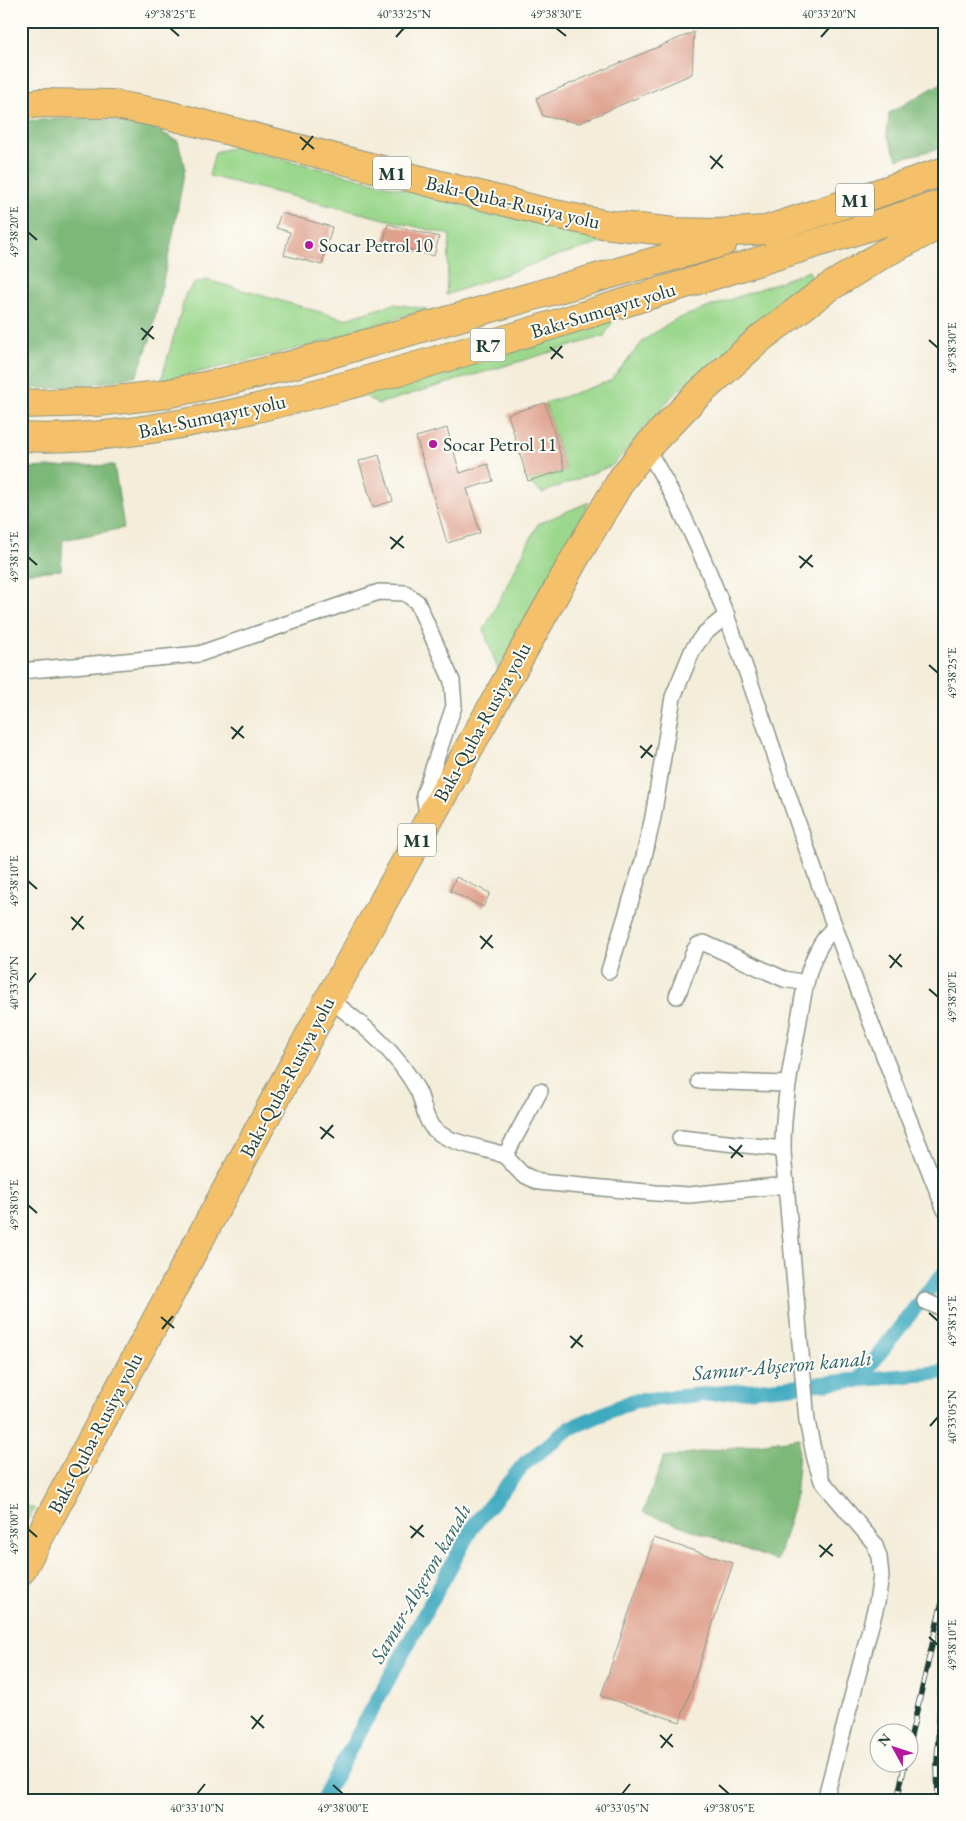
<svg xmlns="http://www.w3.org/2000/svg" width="966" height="1821" font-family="'EB Garamond',serif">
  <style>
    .green { fill: #9bd88d; stroke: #5d8a60 }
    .forest { fill: #7cb878; stroke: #4e7a56 }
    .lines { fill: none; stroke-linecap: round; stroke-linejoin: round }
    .canal { stroke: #41aac0; stroke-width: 15 }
    .building { fill: #dfa18e }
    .street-casing { stroke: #8a9587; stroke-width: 18 }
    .highway-casing { stroke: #8a9587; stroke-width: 30 }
    .street { stroke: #fff; stroke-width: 15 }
    .highway { stroke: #f4c16a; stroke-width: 28 }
    .rail-casing { stroke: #1f3d34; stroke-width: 5.5 }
    .rail { stroke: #fdfcf7; stroke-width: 4; stroke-dasharray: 11; stroke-linecap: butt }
    .ticks { fill: none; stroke: #1f3d34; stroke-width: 2 }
    .poi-dot { fill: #b5179e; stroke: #fdfcf7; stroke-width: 2 }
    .labels { text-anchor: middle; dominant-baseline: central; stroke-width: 4; stroke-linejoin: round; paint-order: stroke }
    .shield { fill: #fdfcf7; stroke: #62766e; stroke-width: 1 }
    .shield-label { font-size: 19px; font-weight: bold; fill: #1f3d34 }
    .street-label { font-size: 20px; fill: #1f3d34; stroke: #fdfcf7 }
    .poi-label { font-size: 20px; fill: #1f3d34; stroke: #fdfcf7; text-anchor: start }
    .water-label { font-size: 21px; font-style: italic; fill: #2b6365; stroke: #fdfcf7 }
    .neatline { fill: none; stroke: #1f3d34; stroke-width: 2 }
    .ticks-label { font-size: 12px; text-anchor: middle; fill: #1f3d34 }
  </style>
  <rect width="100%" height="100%" fill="#fdfcf7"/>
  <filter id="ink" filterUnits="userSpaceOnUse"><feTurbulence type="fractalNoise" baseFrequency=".02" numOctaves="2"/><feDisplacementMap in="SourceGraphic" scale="10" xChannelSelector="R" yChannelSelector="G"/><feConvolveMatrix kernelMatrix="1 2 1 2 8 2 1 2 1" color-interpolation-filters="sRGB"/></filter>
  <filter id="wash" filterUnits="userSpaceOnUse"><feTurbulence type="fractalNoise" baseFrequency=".0096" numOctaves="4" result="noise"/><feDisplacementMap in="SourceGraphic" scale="20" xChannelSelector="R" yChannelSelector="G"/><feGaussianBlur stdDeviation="1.12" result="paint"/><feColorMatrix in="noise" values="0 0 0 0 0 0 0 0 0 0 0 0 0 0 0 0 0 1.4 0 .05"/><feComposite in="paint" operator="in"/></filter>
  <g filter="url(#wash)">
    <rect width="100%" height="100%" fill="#f4edda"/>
    <!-- green -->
    <g class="green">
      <path d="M235 147 545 225 620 238 559 255 446 295 450 235 209 176 215 152Z"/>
      <path d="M809 271 813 280 673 395 613 465 542 493 528 481 565 470 545 403 610 381 644 340 674 320Z"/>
      <path d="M207 280 345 319 394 304 427 309 313 345 161 381 186 293 195 283Z"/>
      <path d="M615 318 604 336 378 404 361 394Z"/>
      <path d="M589 502 498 670 484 630 538 524Z"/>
      <path d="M21 1504 35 1509 21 1529Z"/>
    </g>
    <!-- forest -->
    <g class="forest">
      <path d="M945 81V147L897 159 887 134 889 113Z"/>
      <path d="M93 117 154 128 178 141 185 168 173 235 150 340 137 375C100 385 60 390 21 388V121Z"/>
      <path d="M114 465 124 528 63 540 61 570 21 573V468Z"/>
      <path d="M800 1438 795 1500 777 1561 643 1512 664 1457Z"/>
    </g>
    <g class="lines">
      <!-- canal -->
      <g class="canal">
        <path d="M858 1381 929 1290 945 1272"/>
        <path d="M322 1800 473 1526 524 1464 570 1428 633 1401 945 1372"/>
      </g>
    </g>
    <g id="blocks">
      <!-- building -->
      <g class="building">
        <path d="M694 32 692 74 579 123 543 116 536 98Z"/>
        <path d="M281 213 332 227 322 265 284 255 290 232 276 228Z"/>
        <path d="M388 224 439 237 434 256 383 243Z"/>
        <path d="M545 403 565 470 528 481 508 414Z"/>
        <path d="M447 428 460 473 488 464 493 481 467 489 480 533 447 543 416 437Z"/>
        <path d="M379 455 393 501 373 507 359 461Z"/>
        <path d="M456 877 490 893 483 907 450 891Z"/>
        <path d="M654 1538 733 1563 680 1722 601 1696Z"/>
      </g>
    </g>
  </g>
  <g filter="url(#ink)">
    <use href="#blocks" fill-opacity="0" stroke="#8a9587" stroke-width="1"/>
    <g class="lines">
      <defs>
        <g id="street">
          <path d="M646 448C718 565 755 700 800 829 844 958 895 1084 945 1210"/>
          <path d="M21 671 199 654 379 592 405 593 417 602 452 681 454 706 424 795 426 807 431 814"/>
          <path d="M609 971 643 861 653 817 673 697 693 649 704 634 727 615"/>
          <path d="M677 996 694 951 698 945 704 943 784 979 806 983"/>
          <path d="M329 999C364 1025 397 1052 418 1091 424 1103 424 1120 434 1129 448 1143 480 1147 498 1153L505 1156 522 1174 539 1182 656 1193 689 1195 786 1185"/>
          <path d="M699 1081 788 1084"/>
          <path d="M680 1138 783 1149"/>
          <path d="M505 1156 540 1091"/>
          <path d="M925 1301 936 1306 945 1308"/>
          <path d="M825 1800 877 1602 881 1576 879 1557 874 1543 822 1481 815 1459 807 1421 786 1185C785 1173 783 1160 783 1147 783 1106 791 1066 798 1026 804 991 808 954 834 927"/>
        </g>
        <g id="highway">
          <path d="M21 106 39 103 111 104 164 114 545 212 603 224 675 232 716 233 766 230 945 171"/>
          <path d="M21 404 97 402 160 395 224 382 295 364 723 242"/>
          <path d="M21 437C94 441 164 428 235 413 321 394 406 370 491 344 642 298 794 250 945 203"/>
          <path d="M21 1571 329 999 575 558 622 479 646 448 694 398 762 337 828 288 883 254 945 222"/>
        </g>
      </defs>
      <!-- street casing -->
      <use href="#street" class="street-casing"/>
      <!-- highway casing -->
      <use href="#highway" class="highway-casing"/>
      <!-- street -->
      <use href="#street" class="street"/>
      <!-- highway -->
      <use href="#highway" class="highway"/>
      <defs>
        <g id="rail">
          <path d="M908 1749 945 1589"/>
          <path d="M897 1800 905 1764"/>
          <path d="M938 1800 937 1763 942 1659 945 1643"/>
        </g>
      </defs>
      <!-- rail casing -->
      <use href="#rail" class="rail-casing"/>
      <!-- rail -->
      <use href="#rail" class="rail"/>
    </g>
  </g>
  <!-- ticks -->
  <path class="ticks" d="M170 28 179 36M556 28 566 36M396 37 404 28M821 37 829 28M300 137 314 149M302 150 313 136M710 156 723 168M711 169 722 155M28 232 37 240M141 328 154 339M142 340 153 326M929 340 938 348M550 347 563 358M551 359 562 346M390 537 404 548M391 549 403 536M799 556 813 567M28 557 37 565M800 568 812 555M929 665 938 673M231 727 244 738M232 739 243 726M640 746 653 757M641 758 652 745M28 881 37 889M71 917 84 929M72 930 83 916M480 936 493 948M481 949 492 935M889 955 902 967M890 968 901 954M28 983 36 973M929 989 938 997M320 1127 334 1138M321 1139 333 1125M729 1146 743 1157M731 1158 742 1145M28 1205 37 1213M929 1313 938 1321M161 1317 174 1328M162 1329 173 1316M570 1336 583 1347M571 1348 582 1335M930 1426 938 1417M410 1526 424 1537M28 1529 37 1537M411 1538 423 1525M819 1545 833 1556M820 1557 832 1544M929 1637 938 1645M251 1716 264 1728M252 1729 263 1715M660 1735 673 1747M661 1748 672 1734M333 1785 343 1794M719 1785 729 1794M197 1794 205 1784M622 1794 630 1784"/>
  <!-- markers -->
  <g class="poi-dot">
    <circle cx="309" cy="245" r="5"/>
    <circle cx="433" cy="444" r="5"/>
  </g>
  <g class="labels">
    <!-- shield labels -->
    <g class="shield">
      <rect x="373" y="156.5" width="38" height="33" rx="4"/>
      <rect x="836" y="183.5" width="38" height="33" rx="4"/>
      <rect x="470.5" y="328.5" width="35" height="33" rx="4"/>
      <rect x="398" y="823.5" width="38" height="33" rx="4"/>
    </g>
    <g class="shield-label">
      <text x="392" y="173">M1</text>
      <text x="855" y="200">M1</text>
      <text x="488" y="345">R7</text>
      <text x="417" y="840">M1</text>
    </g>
    <!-- street labels -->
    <g class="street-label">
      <text transform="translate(513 202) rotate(13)">Bakı-Quba-Rusiya yolu</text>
      <text transform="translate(603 310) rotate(-17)">Bakı-Sumqayıt yolu</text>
      <text transform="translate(212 416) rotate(-12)">Bakı-Sumqayıt yolu</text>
      <text transform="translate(482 722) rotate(-61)">Bakı-Quba-Rusiya yolu</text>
      <text transform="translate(287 1077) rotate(-62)">Bakı-Quba-Rusiya yolu</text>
      <text transform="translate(95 1433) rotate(-62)">Bakı-Quba-Rusiya yolu</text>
    </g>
    <!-- poi labels -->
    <g class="poi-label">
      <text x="319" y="245">Socar Petrol 10</text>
      <text x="443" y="444">Socar Petrol 11</text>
    </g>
    <!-- water labels -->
    <g class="water-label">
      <text transform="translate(782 1365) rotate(-5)">Samur-Abşeron kanalı</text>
      <text transform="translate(420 1583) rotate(-60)">Samur-Abşeron kanalı</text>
    </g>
  </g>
  <!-- margin -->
  <rect width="966" height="1821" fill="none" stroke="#fdfcf7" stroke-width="55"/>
  <!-- north arrow -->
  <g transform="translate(894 1748) rotate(310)"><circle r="24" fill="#fdfcf7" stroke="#a4b0a9"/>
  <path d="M0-4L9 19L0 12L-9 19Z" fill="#b5179e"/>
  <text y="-8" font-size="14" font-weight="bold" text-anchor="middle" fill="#1f3d34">N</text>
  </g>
  <rect x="28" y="28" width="910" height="1766" class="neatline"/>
  <g class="ticks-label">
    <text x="170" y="18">49°38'25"E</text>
    <text x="404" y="18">40°33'25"N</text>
    <text x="556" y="18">49°38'30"E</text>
    <text x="829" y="18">40°33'20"N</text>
    <text transform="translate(14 232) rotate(-90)" y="4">49°38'20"E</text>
    <text transform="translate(952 348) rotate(-90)" y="4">49°38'30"E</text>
    <text transform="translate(14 557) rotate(-90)" y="4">49°38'15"E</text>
    <text transform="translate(952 673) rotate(-90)" y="4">49°38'25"E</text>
    <text transform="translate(14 881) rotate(-90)" y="4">49°38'10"E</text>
    <text transform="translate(14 983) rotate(-90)" y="4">40°33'20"N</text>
    <text transform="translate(952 997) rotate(-90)" y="4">49°38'20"E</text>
    <text transform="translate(14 1205) rotate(-90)" y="4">49°38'05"E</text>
    <text transform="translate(952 1321) rotate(-90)" y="4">49°38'15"E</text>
    <text transform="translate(952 1417) rotate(-90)" y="4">40°33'05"N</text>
    <text transform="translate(14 1529) rotate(-90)" y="4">49°38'00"E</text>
    <text transform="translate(952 1645) rotate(-90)" y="4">49°38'10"E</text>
    <text x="197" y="1812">40°33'10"N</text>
    <text x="343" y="1812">49°38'00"E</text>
    <text x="622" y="1812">40°33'05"N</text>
    <text x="729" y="1812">49°38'05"E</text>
  </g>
</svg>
